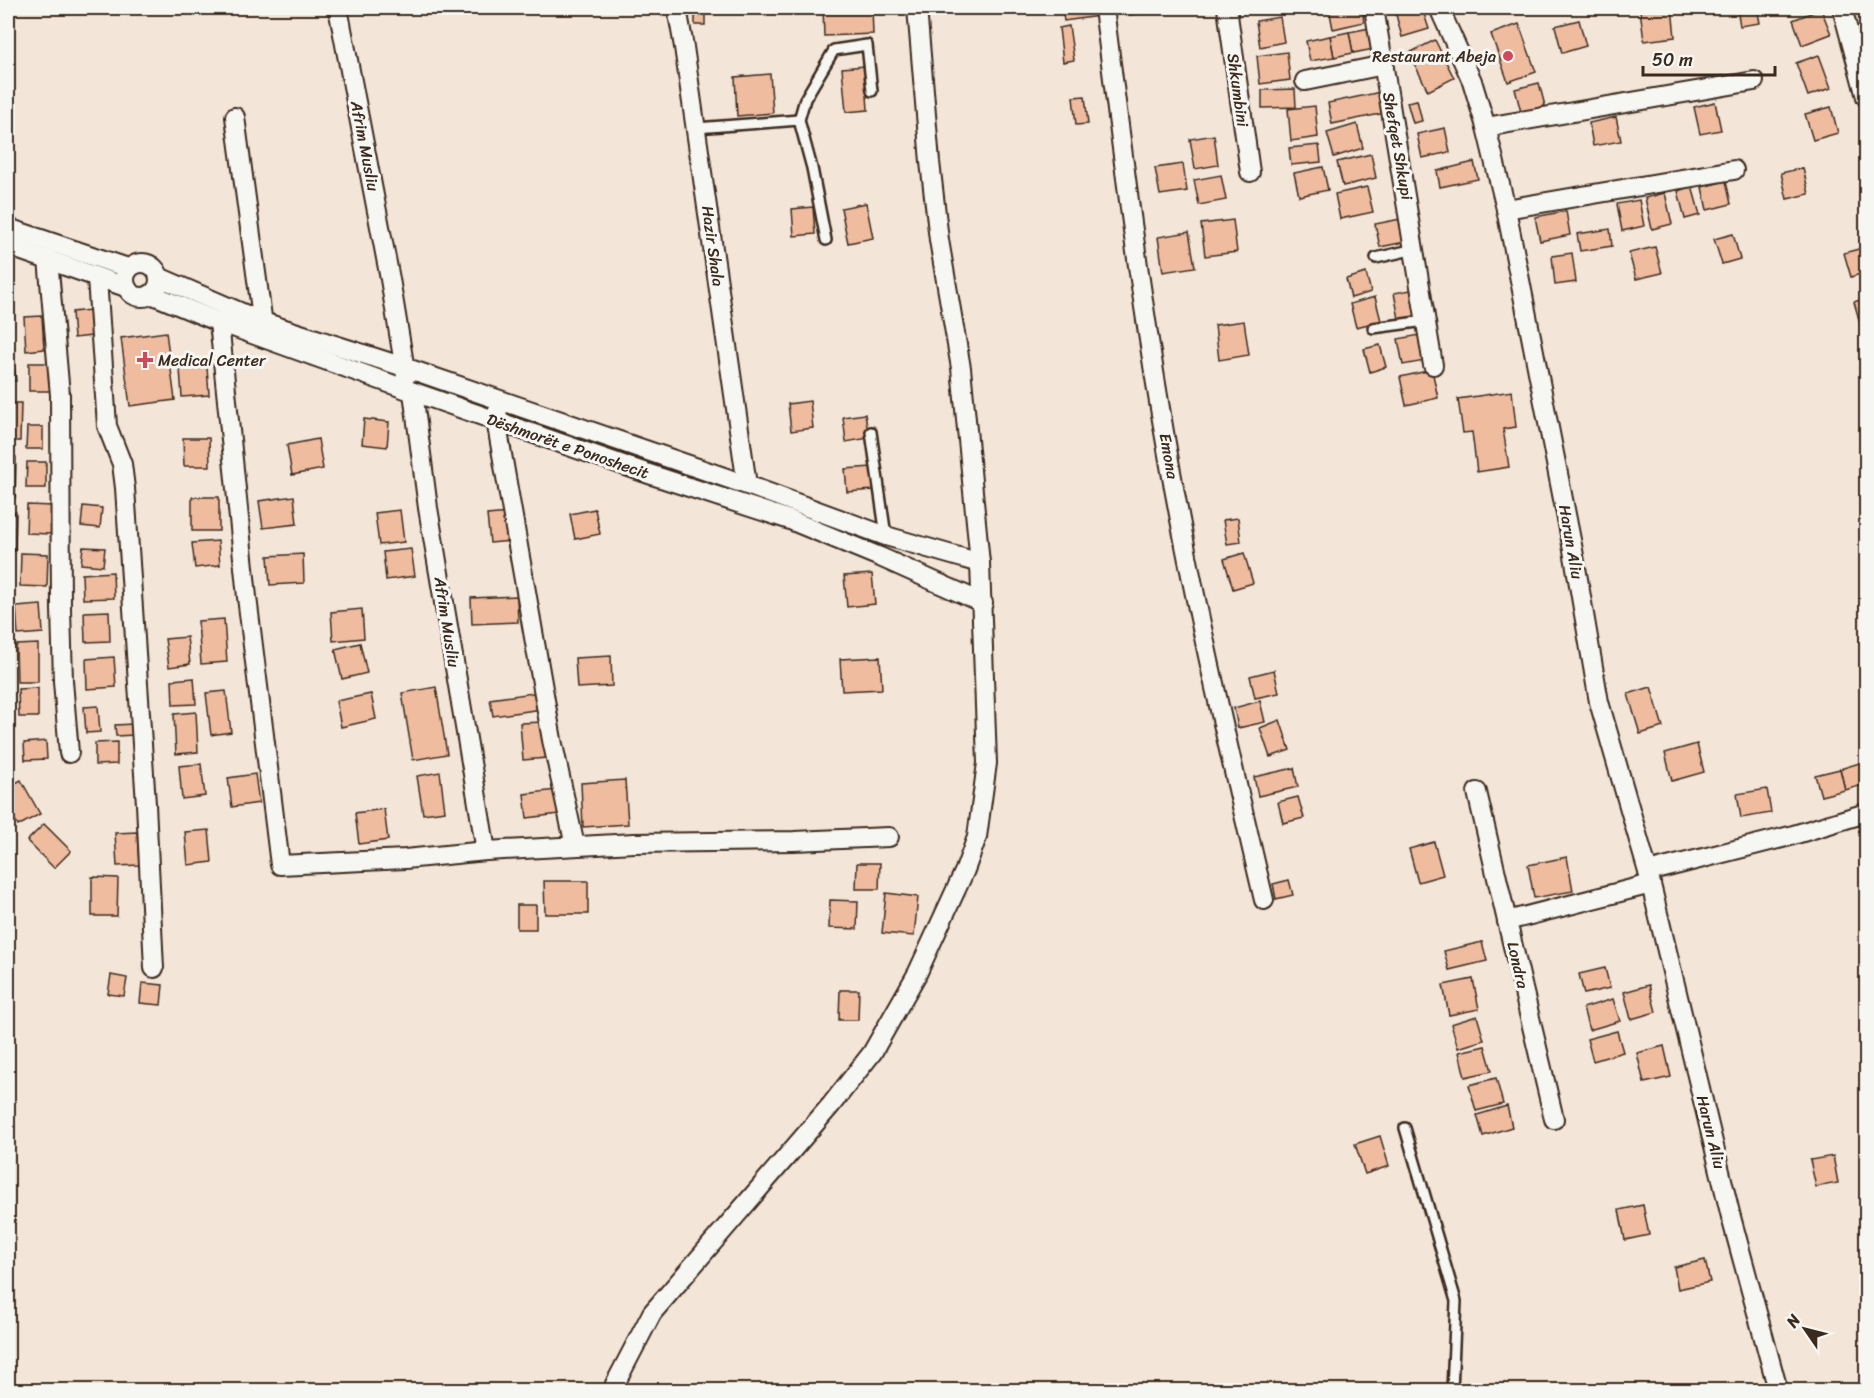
<svg xmlns="http://www.w3.org/2000/svg" width="1874" height="1398" font-family="Sriracha,sans-serif">
  <style>
    .building { fill: #efbca0; stroke: #3b2a1e; stroke-width: 1.5 }
    .lines { fill: none; stroke-linecap: round; stroke-linejoin: round }
    .lane-casing { stroke: #3b2a1e; stroke-width: 14 }
    .street-casing { stroke: #3b2a1e; stroke-width: 22 }
    .lane { stroke: #f6f6f2; stroke-width: 9 }
    .street { stroke: #f6f6f2; stroke-width: 18 }
    .poi-dot { fill: #d1495b; stroke: #f6f6f2; stroke-width: 2 }
    .labels { text-anchor: middle; dominant-baseline: central; stroke-width: 6; stroke-linejoin: round; paint-order: stroke }
    .poi-label { font-size: 16px; fill: #3b2a1e; stroke: #f6f6f2; text-anchor: end }
    .street-label { font-size: 16px; fill: #3b2a1e; stroke: #f6f6f2 }
  </style>
  <rect width="100%" height="100%" fill="#f4e5d9"/>
  <filter id="ink" filterUnits="userSpaceOnUse"><feTurbulence type="fractalNoise" baseFrequency=".0167" numOctaves="2"/><feDisplacementMap in="SourceGraphic" scale="12" xChannelSelector="R" yChannelSelector="G"/><feConvolveMatrix kernelMatrix="1 2 1 2 8 2 1 2 1" color-interpolation-filters="sRGB"/></filter>
  <g filter="url(#ink)">
    <!-- building -->
    <g class="building">
      <rect x="695" y="8" width="10" height="17"/>
      <path d="M823 8H872L873 34 824 36Z"/>
      <path d="M1062 8H1098L1099 16 1064 21Z"/>
      <path d="M1129 8H1156V11L1130 15Z"/>
      <path d="M1329 8H1362L1364 22 1333 29Z"/>
      <path d="M1408 8H1422L1429 29 1402 37 1395 11Z"/>
      <path d="M1657 8H1672L1675 37 1644 41 1640 10Z"/>
      <path d="M1737 8H1757L1760 23 1740 26Z"/>
      <path d="M1821 9 1831 34 1802 45 1793 20Z"/>
      <path d="M1280 17 1284 42 1260 47 1256 21Z"/>
      <path d="M1579 20 1586 46 1562 53 1555 26Z"/>
      <path d="M1519 24 1536 72 1508 82 1491 34Z"/>
      <path d="M1069 26 1074 60 1063 62 1059 28Z"/>
      <path d="M1370 28 1374 49 1353 53 1349 32Z"/>
      <path d="M1349 32 1353 53 1334 57 1330 36Z"/>
      <path d="M1330 36 1334 57 1310 61 1306 41Z"/>
      <path d="M1435 40 1454 78 1428 91 1409 53Z"/>
      <path d="M1287 52 1290 80 1260 84 1257 56Z"/>
      <path d="M1819 55 1831 88 1808 96 1796 63Z"/>
      <path d="M865 66 868 110 846 112 842 68Z"/>
      <path d="M770 74 773 113 737 116 735 77Z"/>
      <path d="M1539 83 1545 106 1521 112 1515 89Z"/>
      <path d="M1295 89 1296 107 1262 108V90Z"/>
      <path d="M1381 92 1385 113 1332 124 1328 103Z"/>
      <path d="M1085 96 1088 124 1076 125 1073 97Z"/>
      <path d="M1417 100 1422 121 1413 123 1407 102Z"/>
      <path d="M1715 102 1721 130 1700 134 1694 107Z"/>
      <path d="M1315 106 1318 137 1291 141 1288 109Z"/>
      <path d="M1831 107 1838 133 1813 140 1805 114Z"/>
      <path d="M1616 117 1621 141 1593 146 1589 123Z"/>
      <path d="M1357 124 1363 148 1334 157 1327 133Z"/>
      <path d="M1445 128 1450 152 1422 158 1417 134Z"/>
      <path d="M1214 135 1218 165 1195 169 1190 139Z"/>
      <path d="M1319 145 1321 162 1291 165 1289 148Z"/>
      <path d="M1371 154 1376 178 1343 186 1337 162Z"/>
      <path d="M1474 162 1478 179 1440 187 1437 171Z"/>
      <path d="M1183 164 1187 191 1160 195 1155 168Z"/>
      <path d="M1323 167 1328 190 1299 196 1294 173Z"/>
      <path d="M1803 168 1809 194 1787 199 1781 173Z"/>
      <path d="M1221 175 1226 200 1199 205 1194 180Z"/>
      <path d="M1726 181 1731 204 1707 210 1702 187Z"/>
      <path d="M1692 186 1700 215 1685 219 1678 191Z"/>
      <path d="M1367 187 1373 212 1340 219 1335 194Z"/>
      <path d="M1665 193 1672 224 1652 229 1645 198Z"/>
      <path d="M1639 200 1644 226 1622 231 1617 204Z"/>
      <path d="M866 203 873 238 848 243 841 208Z"/>
      <path d="M813 207 815 234 794 236 792 209Z"/>
      <path d="M1566 211 1570 235 1540 241 1535 217Z"/>
      <path d="M1401 219 1405 242 1380 247 1375 224Z"/>
      <path d="M1233 220 1237 252 1205 256 1201 224Z"/>
      <path d="M1610 229 1612 246 1580 251 1577 234Z"/>
      <path d="M1189 232 1195 267 1163 272 1158 237Z"/>
      <path d="M1733 234 1740 259 1722 264 1714 239Z"/>
      <path d="M1655 247 1662 273 1636 279 1629 253Z"/>
      <path d="M1866 247V272L1851 277 1844 253Z"/>
      <path d="M1572 253 1576 282 1555 285 1552 256Z"/>
      <path d="M1366 273 1371 292 1351 298 1346 279Z"/>
      <path d="M1416 289 1421 315 1399 319 1394 293Z"/>
      <path d="M1375 297 1381 321 1356 327 1350 304Z"/>
      <path d="M1866 298V329L1862 330 1854 302Z"/>
      <path d="M90 310 92 336 74 338 72 312Z"/>
      <path d="M42 316 44 349 26 351 24 317Z"/>
      <path d="M1244 321 1249 355 1219 360 1215 325Z"/>
      <path d="M166 332 175 400 130 406 121 338Z"/>
      <path d="M1425 334 1430 360 1403 365 1398 339Z"/>
      <path d="M11 340 16 381 8 382V341Z"/>
      <path d="M1380 345 1386 367 1370 372 1364 349Z"/>
      <rect x="29" y="363" width="22" height="28"/>
      <path d="M207 367 209 395 182 397 180 369Z"/>
      <path d="M1432 370 1438 398 1406 405 1400 377Z"/>
      <path d="M1512 391 1516 427 1503 429 1509 467 1477 472 1472 432 1463 433 1458 399Z"/>
      <path d="M810 401 813 428 791 431 788 404Z"/>
      <path d="M8 403H21L20 441H8Z"/>
      <path d="M865 414 869 438 846 442 843 417Z"/>
      <path d="M364 419 389 422 387 447 362 444Z"/>
      <path d="M27 427H43V449H26Z"/>
      <path d="M183 438H209L210 466H184Z"/>
      <path d="M318 439 323 469 292 475 287 445Z"/>
      <path d="M8 457H16L15 498H8Z"/>
      <path d="M27 462H46V488H26Z"/>
      <path d="M872 467 874 490 847 492 845 469Z"/>
      <path d="M294 496 297 524 263 528 259 501Z"/>
      <rect x="192" y="497" width="27" height="34"/>
      <path d="M27 505 53 506 51 534 26 533Z"/>
      <path d="M83 506 102 508 100 528 81 526Z"/>
      <path d="M595 509 600 534 575 539 570 514Z"/>
      <path d="M400 510 404 542 379 545 375 513Z"/>
      <path d="M8 512H16L15 551H8Z"/>
      <path d="M509 513 511 541 490 543 487 515Z"/>
      <path d="M1238 518 1241 542 1227 544 1223 520Z"/>
      <path d="M218 541 220 565 195 568 192 543Z"/>
      <path d="M83 547 105 548 103 566 81 564Z"/>
      <path d="M411 549 415 576 386 580 383 552Z"/>
      <path d="M21 553 48 554 47 587 20 586Z"/>
      <path d="M1244 553 1253 583 1233 589 1224 559Z"/>
      <path d="M303 554 304 583 270 585 268 556Z"/>
      <path d="M8 566 12 567 8 605Z"/>
      <path d="M113 572 114 598 83 599 82 574Z"/>
      <path d="M872 574 875 604 847 607 844 576Z"/>
      <path d="M517 596 518 622 472 624 471 598Z"/>
      <path d="M41 605 43 633 18 635 16 607Z"/>
      <path d="M362 609 364 638 333 641 331 612Z"/>
      <path d="M109 611 110 641 85 642 84 612Z"/>
      <path d="M224 619 227 662 201 664 198 621Z"/>
      <path d="M187 637 190 664 169 667 165 639Z"/>
      <path d="M360 643 367 673 342 679 335 649Z"/>
      <path d="M38 644V682H17L16 645Z"/>
      <path d="M611 656 612 686 577 688 575 658Z"/>
      <path d="M114 657 116 687 87 689 86 659Z"/>
      <path d="M880 657 882 689 842 691 840 659Z"/>
      <path d="M1274 670 1279 693 1255 698 1250 676Z"/>
      <path d="M194 678 196 704 173 705 172 680Z"/>
      <path d="M436 687 447 754 413 760 402 693Z"/>
      <path d="M1651 687 1663 727 1640 734 1628 694Z"/>
      <path d="M38 688V717H19L18 689Z"/>
      <path d="M226 691 231 732 211 735 206 693Z"/>
      <path d="M540 692 542 709 493 716 490 699Z"/>
      <path d="M371 694 376 719 341 727 336 701Z"/>
      <path d="M1260 701 1265 722 1238 728 1234 708Z"/>
      <path d="M98 706 100 732 86 733 84 707Z"/>
      <path d="M196 712 198 752 176 754 174 714Z"/>
      <path d="M1280 720 1290 750 1270 757 1260 728Z"/>
      <path d="M8 721 14 755 8 757Z"/>
      <path d="M544 722 547 758 523 760 520 723Z"/>
      <path d="M133 724 134 735 116 736 115 725Z"/>
      <path d="M46 741 47 759 25 760 24 743Z"/>
      <path d="M117 742V764L95 765V743Z"/>
      <path d="M1697 744 1704 772 1672 781 1665 753Z"/>
      <path d="M1866 761V784L1845 790 1840 769Z"/>
      <path d="M201 764 205 796 182 799 179 766Z"/>
      <path d="M1294 768 1298 787 1258 796 1254 777Z"/>
      <path d="M1840 769 1845 790 1821 796 1815 775Z"/>
      <path d="M440 772 445 811 423 814 417 776Z"/>
      <path d="M255 774 259 803 232 807 228 778Z"/>
      <path d="M21 780 40 814 18 826 8 807V787Z"/>
      <path d="M625 780 628 824 583 827 581 783Z"/>
      <path d="M1767 789 1771 813 1741 818 1737 794Z"/>
      <path d="M556 790 559 814 527 818 524 794Z"/>
      <path d="M1298 797 1304 818 1283 823 1278 802Z"/>
      <path d="M384 809 388 840 359 844 355 813Z"/>
      <path d="M44 824 71 851 54 868 27 841Z"/>
      <path d="M209 830 212 862 188 865 185 832Z"/>
      <path d="M137 832 139 865 117 866 115 833Z"/>
      <path d="M1434 842 1443 875 1418 882 1409 849Z"/>
      <path d="M1567 857 1573 891 1534 898 1528 865Z"/>
      <path d="M857 863H880L879 889H856Z"/>
      <path d="M92 877 118 878 117 916H92Z"/>
      <path d="M1289 880 1293 895 1276 899 1273 884Z"/>
      <path d="M544 881H588V914H545Z"/>
      <path d="M886 893 918 897 914 936 882 933Z"/>
      <path d="M830 900 858 901 857 929 829 928Z"/>
      <rect x="517" y="905" width="19" height="24"/>
      <path d="M1482 942 1487 961 1449 970 1444 951Z"/>
      <path d="M1605 968 1610 988 1584 994 1579 974Z"/>
      <path d="M111 975 127 978 124 996 108 994Z"/>
      <path d="M1473 979 1479 1009 1449 1015 1443 985Z"/>
      <path d="M142 983 163 985 161 1005 140 1003Z"/>
      <path d="M1649 985 1656 1012 1631 1019 1624 992Z"/>
      <path d="M840 990H859L858 1020H839Z"/>
      <path d="M1613 999 1620 1021 1589 1030 1583 1008Z"/>
      <path d="M1477 1016 1484 1040 1458 1048 1451 1024Z"/>
      <path d="M1617 1031 1623 1052 1593 1061 1587 1039Z"/>
      <path d="M1485 1046 1492 1071 1465 1077 1459 1052Z"/>
      <path d="M1664 1046 1671 1077 1644 1083 1637 1053Z"/>
      <path d="M1496 1078 1503 1104 1476 1111 1469 1085Z"/>
      <path d="M1507 1106 1512 1127 1483 1136 1477 1115Z"/>
      <path d="M1380 1136 1389 1166 1365 1174 1355 1144Z"/>
      <path d="M1833 1156 1838 1183 1816 1187 1810 1160Z"/>
      <path d="M1643 1205 1649 1235 1625 1240 1619 1210Z"/>
      <path d="M1705 1260 1710 1282 1678 1289 1674 1267Z"/>
    </g>
    <g class="lines">
      <defs>
        <g id="lane">
          <path d="M799 120 805 99 834 50 867 45 872 91"/>
          <path d="M696 128 799 120 812 168 826 240"/>
          <path d="M1376 258 1415 249"/>
          <path d="M1373 328 1425 321"/>
          <path d="M871 432 886 536"/>
          <path d="M1405 1128 1456 1301 1452 1390"/>
        </g>
        <g id="street">
          <path d="M338 8 390 279 406 376"/>
          <path d="M677 8 684 47 747 485"/>
          <path d="M1104 8C1126 182 1148 357 1182 530 1206 654 1235 777 1264 900"/>
          <path d="M1227 8 1250 172"/>
          <path d="M1374 8 1433 365"/>
          <path d="M1439 8 1472 81 1486 127 1506 209 1573 550 1599 702 1648 872 1731 1217 1778 1390"/>
          <path d="M1842 8 1866 97"/>
          <path d="M1305 81 1384 65"/>
          <path d="M235 117 264 332"/>
          <path d="M1486 127 1754 81"/>
          <path d="M1506 209 1734 170"/>
          <path d="M8 228 128 268"/>
          <path d="M8 246 126 287"/>
          <path d="M48 259 60 395 61 609 63 681 69 753"/>
          <circle cx="142" cy="280" r="17"/>
          <path d="M159 277 263 322 404 367 747 485 886 536 980 563"/>
          <path d="M97 278 107 426 122 464 125 488 146 804 154 968"/>
          <path d="M151 294 219 322 408 390 649 474 790 520 880 557 983 603"/>
          <path d="M219 322 247 597 280 865 405 859 486 851 634 843 794 841 889 837"/>
          <path d="M413 392 428 508 486 851"/>
          <path d="M498 410 496 420 552 740 575 846"/>
          <path d="M1477 792 1507 921"/>
          <path d="M1648 872 1790 836 1866 813"/>
          <path d="M1554 1119 1507 921 1651 884"/>
          <path d="M613 1390 615 1384 652 1313 831 1105 872 1053 917 974 965 870 977 837 987 763 980 563 961 368 939 240 930 162 917 8"/>
        </g>
      </defs>
      <!-- lane casing -->
      <use href="#lane" class="lane-casing"/>
      <!-- street casing -->
      <use href="#street" class="street-casing"/>
      <!-- lane -->
      <use href="#lane" class="lane"/>
      <!-- street -->
      <use href="#street" class="street"/>
    </g>
  </g>
  <!-- markers -->
  <g class="poi-dot">
    <circle cx="1508" cy="56" r="6"/>
    <path d="M142 351h6v6h6v6h-6v6h-6v-6h-6v-6h6z"/>
  </g>
  <g class="labels">
    <!-- poi labels -->
    <g class="poi-label">
      <text x="1496" y="56">Restaurant Abeja</text>
      <text x="158" y="360" text-anchor="start">Medical Center</text>
    </g>
    <!-- street labels -->
    <g class="street-label">
      <text transform="translate(1238 90) rotate(82)">Shkumbini</text>
      <text transform="translate(365 146) rotate(79)">Afrim Musliu</text>
      <text transform="translate(1398 146) rotate(80)">Shefqet Shkupi</text>
      <text transform="translate(713 246) rotate(82)">Hazir Shala</text>
      <text transform="translate(568 446) rotate(19)">Dëshmorët e Ponoshecit</text>
      <text transform="translate(1169 456) rotate(80)">Emona</text>
      <text transform="translate(1571 542) rotate(80)">Harun Aliu</text>
      <text transform="translate(447 622) rotate(81)">Afrim Musliu</text>
      <text transform="translate(1518 965) rotate(77)">Londra</text>
      <text transform="translate(1711 1132) rotate(76)">Harun Aliu</text>
    </g>
  </g>
  <!-- margin -->
  <rect width="1874" height="1398" fill="none" stroke="#f6f6f2" stroke-width="30"/>
  <rect x="15" y="15" width="1844" height="1368" fill="none" stroke="#3b2a1e" stroke-width="2" filter="url(#ink)"/>
  <!-- north arrow -->
  <g transform="translate(1805 1329) rotate(305)" stroke="#f6f6f2" stroke-width="4.5" paint-order="stroke">
  <path d="M0-4.5L10 22L0 15L-10 22Z" fill="#3b2a1e"/>
  <text y="-9" font-size="16" font-weight="bold" text-anchor="middle" fill="#3b2a1e">N</text>
  </g>
  <!-- scale -->
  <path d="M1643 66v9h132v-9" fill="none" stroke="#3b2a1e" stroke-width="3"/>
  <text x="1652" y="66" font-size="18" fill="#3b2a1e" stroke="#f6f6f2" stroke-width="4.5" paint-order="stroke">50 m</text>
</svg>
